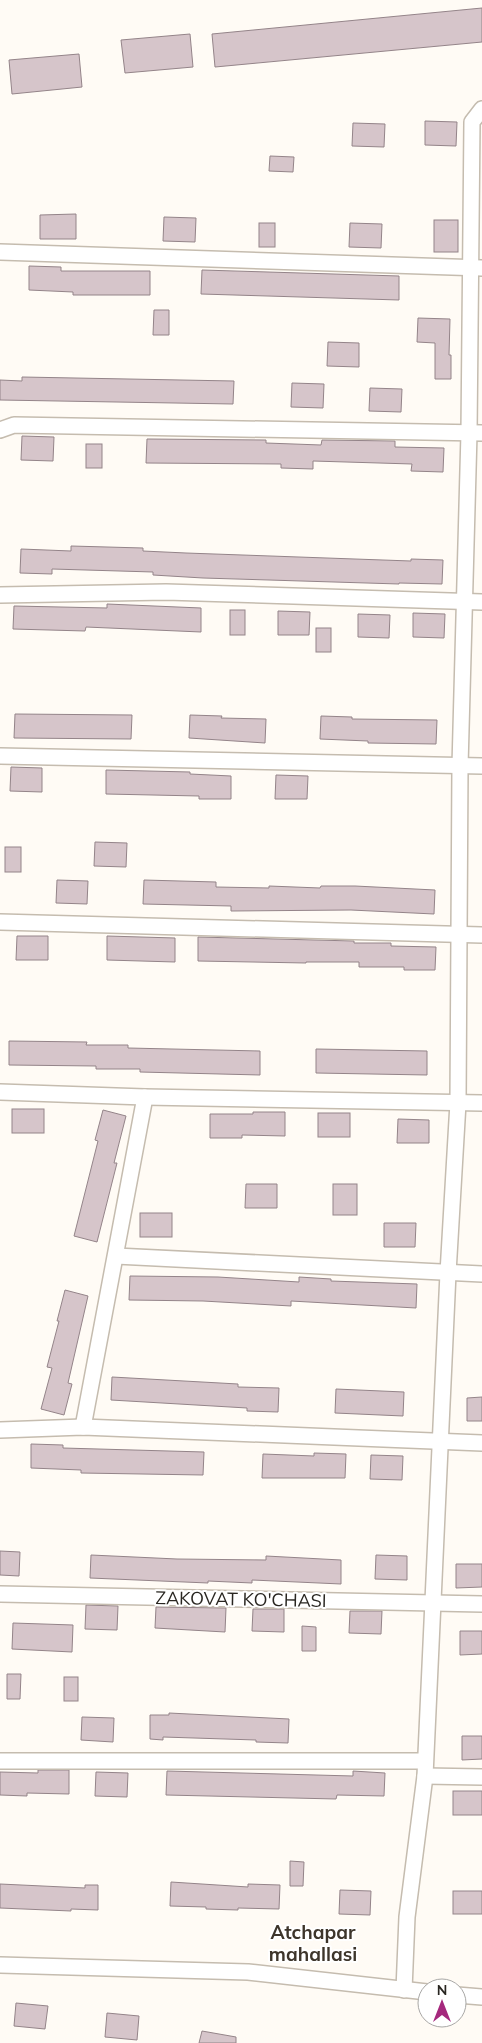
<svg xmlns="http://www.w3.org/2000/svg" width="482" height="2043" font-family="Mulish,sans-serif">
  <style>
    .building { fill: #d6c5ca; stroke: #948489 }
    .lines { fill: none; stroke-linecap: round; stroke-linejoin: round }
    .minor-casing { stroke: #c5bcaf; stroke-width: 18 }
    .minor { stroke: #fff; stroke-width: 15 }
    .labels { text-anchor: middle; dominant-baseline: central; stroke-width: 4; stroke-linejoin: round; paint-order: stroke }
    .street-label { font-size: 18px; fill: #292621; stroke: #fff }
    .neighbourhood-label { font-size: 19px; font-weight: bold; fill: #3d352b; stroke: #fff }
  </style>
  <rect width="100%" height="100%" fill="#fffbf5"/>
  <!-- building -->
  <g class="building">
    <path d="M482 8V42L215 67 212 34Z"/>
    <path d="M190 34 193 67 125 73 121 40Z"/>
    <path d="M79 54 82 87 12 94 9 60Z"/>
    <path d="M425 121 457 122 456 146 425 145Z"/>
    <path d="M353 123 385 124 384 147 352 146Z"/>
    <path d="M270 156 294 157 293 172 269 171Z"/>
    <path d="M76 214V239H40V215Z"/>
    <path d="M164 217 196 218 195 242 163 241Z"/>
    <rect x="434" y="220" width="24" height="32"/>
    <rect x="259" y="223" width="16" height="24"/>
    <path d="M350 223 382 224 381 248 349 247Z"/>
    <path d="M29 266 61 267V271H150V295H73V292L29 290Z"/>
    <path d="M202 270 399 276V300L201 294Z"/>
    <path d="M154 310H169V335H153Z"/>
    <path d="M418 318 450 319 449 355H451V379H435V343L417 342Z"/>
    <path d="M328 342 359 343V367L327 366Z"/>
    <path d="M22 377 234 381 233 404 0 400V380L22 381Z"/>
    <path d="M292 383 324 384 323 408 291 407Z"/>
    <path d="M370 388 402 389 401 412 369 411Z"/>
    <path d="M22 436 54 437 53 461 21 460Z"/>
    <path d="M147 439 266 440V443L321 445 322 440 395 441V447L444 448 443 472 411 471 412 464 313 461V469L281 468V464L146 463Z"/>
    <rect x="86" y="444" width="16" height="24"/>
    <path d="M71 546 143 548V551L186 553 411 561V559L443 560 442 584 399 583V584L203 578 153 575V572L52 569V574L20 573 21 549 71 551Z"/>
    <path d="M107 604 201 608V632L86 627 85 631 13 629 14 606 107 608Z"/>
    <rect x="230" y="610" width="15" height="25"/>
    <path d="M278 611 310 612 309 635H278Z"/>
    <path d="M413 613 445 614 444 638 413 637Z"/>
    <path d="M358 614 390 615 389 638 358 637Z"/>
    <rect x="316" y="628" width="15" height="24"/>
    <path d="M15 714 132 715 131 739 14 738Z"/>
    <path d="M190 715 222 716 221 718 266 719 265 743 189 738Z"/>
    <path d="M321 716 352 717V719L437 720 436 744 368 743V741L320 739Z"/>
    <path d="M11 767 42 768V792L10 791Z"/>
    <path d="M106 770 190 772V774L231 776V799H199V796L106 794Z"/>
    <path d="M276 775 308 776 307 799H275Z"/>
    <path d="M95 842 127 843 126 867 94 866Z"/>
    <rect x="5" y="847" width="16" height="25"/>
    <path d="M57 880 88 881 87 904 56 903Z"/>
    <path d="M144 880 216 882V887L269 888V886L320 888 321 886H355L435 890 434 914 351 910 231 911V906L143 904Z"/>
    <path d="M17 936H48V960H16Z"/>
    <path d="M107 936 175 938V962L107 960Z"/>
    <path d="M198 937 354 941V943H391V946L436 947 435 970H404V967H359V962H306V963L198 961Z"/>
    <path d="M9 1041 87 1042 86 1045H128V1048L260 1051V1075L140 1072V1069H96V1066L9 1065Z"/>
    <path d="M316 1049 427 1051V1075L316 1073Z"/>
    <rect x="12" y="1109" width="32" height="24"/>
    <path d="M103 1110 126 1116 114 1163H117L97 1242 74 1236 98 1141 95 1140Z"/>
    <path d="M253 1112H285V1136L242 1135V1138H210V1114H253Z"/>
    <rect x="318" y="1113" width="32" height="24"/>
    <path d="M398 1119 429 1120V1143H397Z"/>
    <path d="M246 1184H277V1208H245Z"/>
    <rect x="333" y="1184" width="24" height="31"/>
    <rect x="140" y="1213" width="32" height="24"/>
    <path d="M384 1223H416L415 1247H384Z"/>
    <path d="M130 1276 218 1277 299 1282V1277L331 1279V1281L417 1284 416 1308 291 1301V1306L203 1301 129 1300Z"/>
    <path d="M65 1290 88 1296 68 1383 72 1384 64 1415 41 1409 52 1368 47 1367 59 1321H57Z"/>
    <path d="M112 1377 238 1384V1387L279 1388 278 1412 247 1411V1408L111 1400Z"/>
    <path d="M336 1389 404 1392 403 1416 335 1413Z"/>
    <path d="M482 1397V1421H467V1398Z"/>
    <path d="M31 1444 63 1445V1448L204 1452 203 1475 81 1473V1470L31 1468Z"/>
    <path d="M314 1453 346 1454 345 1478H262L263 1454 314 1456Z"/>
    <path d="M371 1455 403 1456 402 1480 370 1479Z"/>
    <path d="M0 1551 20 1552 19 1576 0 1575Z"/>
    <path d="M91 1555 177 1559 266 1560V1556L341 1560V1584L252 1580V1583L208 1581V1583L90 1578Z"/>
    <path d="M376 1555 407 1556V1580L375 1579Z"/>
    <path d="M456 1564H482V1587L456 1588Z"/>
    <path d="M86 1605 118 1606 117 1630 85 1629Z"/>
    <path d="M156 1607 226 1608 225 1632 155 1628Z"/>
    <path d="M253 1609H284V1632L252 1631Z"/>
    <path d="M350 1611H382L381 1634 349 1633Z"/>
    <path d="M13 1623 73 1625 72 1652 12 1649Z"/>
    <path d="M302 1626 316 1627V1651H302Z"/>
    <path d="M460 1631H482V1654L460 1655Z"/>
    <path d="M7 1674H21L20 1699H7Z"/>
    <rect x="64" y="1677" width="14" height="24"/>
    <path d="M169 1713 289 1719 288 1743 256 1742V1740L163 1737V1740L150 1739V1715H169Z"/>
    <path d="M82 1717 114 1718 113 1742 81 1740Z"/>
    <path d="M462 1736H482V1759L462 1760Z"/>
    <path d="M38 1770H69V1794L27 1793V1796L0 1795V1772L38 1773Z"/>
    <path d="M167 1771 353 1776V1771L385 1773 384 1796 337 1795 336 1799 166 1795Z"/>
    <path d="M96 1772 128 1773 127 1797 95 1796Z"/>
    <rect x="453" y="1791" width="29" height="24"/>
    <path d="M290 1861 304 1862 303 1886H290Z"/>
    <path d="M171 1882 248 1887V1884L280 1885 279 1909 238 1908V1910L206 1909V1907L170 1906Z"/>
    <path d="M0 1884 85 1888V1885H98V1910L71 1909V1911L0 1908Z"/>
    <path d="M340 1890 371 1891 370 1915 339 1914Z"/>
    <rect x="453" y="1891" width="29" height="23"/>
    <path d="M16 2003 48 2006 45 2029 14 2026Z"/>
    <path d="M107 2013 139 2016 137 2040 105 2037Z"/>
    <path d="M202 2031 236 2037V2043H199Z"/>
  </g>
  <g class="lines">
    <defs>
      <g id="minor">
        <path d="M0 252 482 268"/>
        <path d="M0 430 14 425 482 433"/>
        <path d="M0 595 166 592 482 602"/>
        <path d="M0 756 482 766"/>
        <path d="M0 922 482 935"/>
        <path d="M0 1092 145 1097 482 1103"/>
        <path d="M116 1256 482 1274"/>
        <path d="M83 1427 145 1097"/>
        <path d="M0 1430 83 1427 482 1443"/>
        <path d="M0 1594 482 1604"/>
        <path d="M0 1761H425"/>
        <path d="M425 1776 482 1777"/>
        <path d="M0 1965 248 1972 427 1992"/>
        <path d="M404 1990 407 1917 425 1776 448 1273 458 1103 460 766 469 433 472 122 482 109"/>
        <path d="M457 1995 482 1997"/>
      </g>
    </defs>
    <!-- minor casing -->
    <use href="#minor" class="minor-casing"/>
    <!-- minor -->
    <use href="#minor" class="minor"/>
  </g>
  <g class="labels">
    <!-- street labels -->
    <g class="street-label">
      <text transform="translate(241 1599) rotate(1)">ZAKOVAT KO'CHASI</text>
    </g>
    <!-- neighbourhood labels -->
    <g class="neighbourhood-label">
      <text x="313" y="1932">Atchapar<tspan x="313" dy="22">mahallasi</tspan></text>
    </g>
  </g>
  <!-- north arrow -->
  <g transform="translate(442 2003)"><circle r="24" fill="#ffffff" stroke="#a9a8a6"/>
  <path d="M0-4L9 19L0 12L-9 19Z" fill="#a5297d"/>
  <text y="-8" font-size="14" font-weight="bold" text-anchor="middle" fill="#292621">N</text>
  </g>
</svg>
